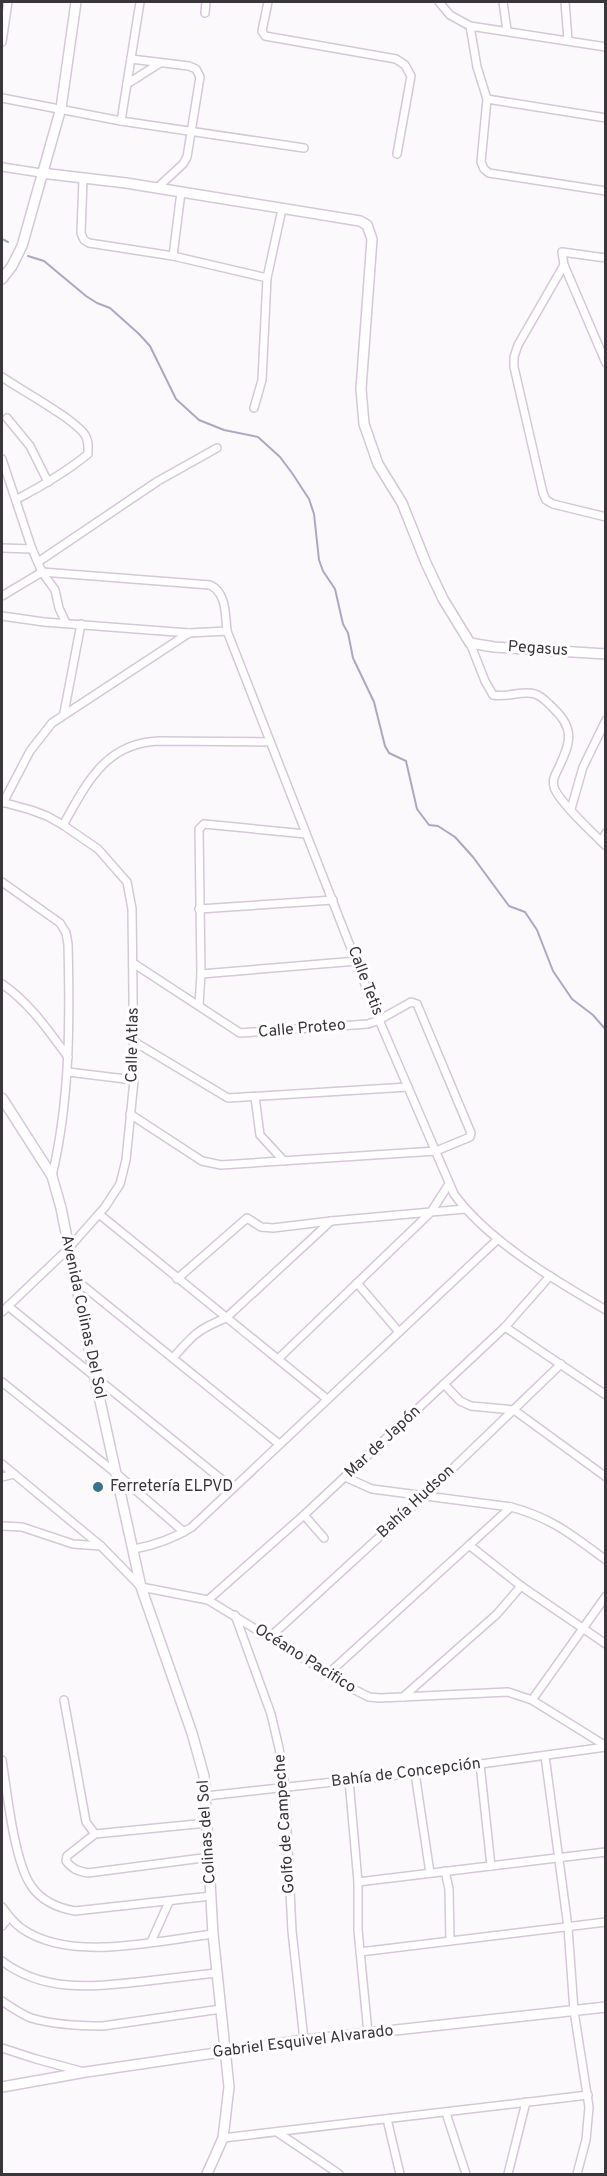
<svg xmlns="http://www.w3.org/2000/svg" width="607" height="2176" font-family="Overpass,sans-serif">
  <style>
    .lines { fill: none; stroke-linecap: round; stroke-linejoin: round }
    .stream { stroke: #aaa9c4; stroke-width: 2 }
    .street-casing { stroke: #d6c7d9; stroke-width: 10 }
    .secondary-casing { stroke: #d6c7d9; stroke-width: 12 }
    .street { stroke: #fff; stroke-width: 7 }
    .secondary { stroke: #fff; stroke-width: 9 }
    .poi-dot { fill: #39728b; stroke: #fff; stroke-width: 2 }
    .labels { text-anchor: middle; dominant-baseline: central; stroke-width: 6; stroke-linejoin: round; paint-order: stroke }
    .street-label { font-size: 16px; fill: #3b353c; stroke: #fff }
    .poi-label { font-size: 16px; fill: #3b353c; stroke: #fff; text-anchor: start }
  </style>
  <rect width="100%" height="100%" fill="#fcf9fd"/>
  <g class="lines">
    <!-- stream -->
    <g class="stream">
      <path d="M2 239 8 242"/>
      <path d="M28 256 44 261 86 296 97 303 110 308 139 334 150 346 176 399 199 420 224 430 258 437 280 457 292 473 309 499 314 514 319 560 323 571 335 589 343 624 348 633 353 658 374 702 385 746 389 753 406 761 417 809 429 825 438 826 455 837 473 857 509 906 525 912 537 930 553 971 572 999 593 1015 606 1030"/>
    </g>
    <defs>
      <g id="street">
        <path d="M268 2 262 31 265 36 396 59 405 65 411 76 397 154"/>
        <path d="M439 2 450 15 470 26 606 47"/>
        <path d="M503 2 507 30"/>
        <path d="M565 2 568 40"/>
        <path d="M205 13 206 2"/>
        <path d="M470 26 477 67 487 99 481 162 484 169 489 173 606 191"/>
        <path d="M2 42 8 2"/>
        <path d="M131 59 189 66 196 69 200 77 187 157 183 164 157 188"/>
        <path d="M127 84 160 63"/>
        <path d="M2 98 121 121 304 148"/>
        <path d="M487 99 606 118"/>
        <path d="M121 121 140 2"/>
        <path d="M2 167 41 173"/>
        <path d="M83 179 81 233 84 240 89 243 173 256 267 278"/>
        <path d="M173 256 181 192"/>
        <path d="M606 258 562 252 564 265 606 363"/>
        <path d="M564 265 518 345 514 357V367L543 493 546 500 553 504 606 517"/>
        <path d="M2 377C21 390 73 418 85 435 89 442 88 446 88 454 66 472 42 486 17 499"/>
        <path d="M254 408 262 380 267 278 282 209"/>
        <path d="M7 418 30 446 48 482"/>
        <path d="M2 459 32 549 42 572 55 590 59 608 66 623"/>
        <path d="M2 548 32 549"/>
        <path d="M38 562 158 481 217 448"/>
        <path d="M42 572 210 585C227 593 225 615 227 631L379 1020 454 1194C488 1241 556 1281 606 1310"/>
        <path d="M2 596 42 572"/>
        <path d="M2 616 44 622 189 633 227 631"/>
        <path d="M470 643 485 681 493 695C507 698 522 690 535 694 542 696 548 703 553 708 576 729 570 744 558 769 555 775 552 780 554 787 558 801 594 834 606 846"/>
        <path d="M64 713 81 624"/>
        <path d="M2 802 31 810 47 816 63 825 98 849 127 882 132 909 134 1080 126 1160 120 1184 105 1207 68 1249 2 1312"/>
        <path d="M3 803 30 751 52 723 189 633"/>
        <path d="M571 809 583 767 606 720"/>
        <path d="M63 825C87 783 105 743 159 741L270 742"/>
        <path d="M601 841 606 833"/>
        <path d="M2 882 60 923 66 933 68 944C70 1022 70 1100 52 1176"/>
        <path d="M199 909 333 900"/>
        <path d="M201 974 357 961"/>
        <path d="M2 984C30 1003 48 1030 68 1057"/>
        <path d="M199 1005 201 974 199 829 204 824 306 834"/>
        <path d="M133 1041 228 1098 408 1087"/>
        <path d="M68 1072 134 1080"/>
        <path d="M255 1097 260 1135 284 1161"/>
        <path d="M130 1114 202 1161 221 1165 436 1151 470 1137 471 1133 417 1004 411 1002 379 1020 368 1024 240 1033 133 963"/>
        <path d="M99 1214 327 1399"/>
        <path d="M177 1279 247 1218 261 1227 273 1228 331 1221 465 1209"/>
        <path d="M76 1280 279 1444"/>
        <path d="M357 1283 399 1332"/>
        <path d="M8 1306 232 1488"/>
        <path d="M505 1327 606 1395"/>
        <path d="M173 1358C192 1336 198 1329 226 1318L331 1221"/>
        <path d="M278 1359 431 1212 449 1184"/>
        <path d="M2 1382 117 1474 184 1532"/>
        <path d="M444 1384 460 1401 471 1406 514 1410 606 1477"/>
        <path d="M2 1464 101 1546 141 1587 208 1600 355 1690 369 1697 380 1698 508 1692 532 1700 606 1746"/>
        <path d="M2 1477 14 1474"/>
        <path d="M345 1477 372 1489 511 1507C552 1518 572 1535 606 1560"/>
        <path d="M304 1515 324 1538"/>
        <path d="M2 1526 22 1527 73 1544 101 1546"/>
        <path d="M469 1545 521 1586 606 1644"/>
        <path d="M134 1549C156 1545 173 1539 192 1527L498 1239"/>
        <path d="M208 1600 304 1515 505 1327 550 1276"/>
        <path d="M235 1615 271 1714 279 1748 285 1787 292 1931 304 2040"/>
        <path d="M269 1638 424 1496 561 1364"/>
        <path d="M329 1673 511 1507"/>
        <path d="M403 1697 497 1614 521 1586"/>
        <path d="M64 1700 86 1822 95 1834"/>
        <path d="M532 1700 606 1596"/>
        <path d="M545 1756 568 1927 574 2011 589 2107 586 2140 577 2174"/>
        <path d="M2 1760C7 1791 14 1863 32 1887 42 1901 58 1908 75 1911L211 1896"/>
        <path d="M480 1764 491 1866"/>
        <path d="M415 1773 430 1873"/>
        <path d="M349 1780 358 1882V1930L368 2033"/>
        <path d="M206 1796 415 1773 606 1747"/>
        <path d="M207 1823 95 1834 67 1856 66 1861C72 1869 78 1871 88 1873L210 1857"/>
        <path d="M445 1871 449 1889 450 1940"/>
        <path d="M358 1882 606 1852"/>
        <path d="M2 1907C7 1914 13 1922 21 1928 70 1963 156 1941 213 1934"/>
        <path d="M2 1926 6 1921 7 1914"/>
        <path d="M151 1942 169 1902"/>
        <path d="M360 1952 606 1922"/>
        <path d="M2 1961C43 1992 90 1987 138 1982 164 1979 190 1976 216 1973"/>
        <path d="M2 2001C11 2007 21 2014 31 2018 54 2025 80 2026 103 2026L221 2009"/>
        <path d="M2 2048 36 2059 84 2072"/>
        <path d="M446 2113 466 2174"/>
        <path d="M387 2119 400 2174"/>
        <path d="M277 2132 339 2174"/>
        <path d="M223 2138 588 2095"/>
        <path d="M508 2174 526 2102"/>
      </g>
      <g id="secondary">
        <path d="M41 173 126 183 360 221 367 225 372 239 361 389 364 424 378 464 402 503 426 563 443 599 470 643 494 647 606 654"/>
        <path d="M2 279 12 266 22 246 61 108 76 2"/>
        <path d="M2 1098 52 1176 61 1208 95 1378 141 1587 192 1733 204 1776 213 1934 229 2087 223 2138 207 2174"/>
        <path d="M2 2087 86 2072 304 2040 606 2007"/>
      </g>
    </defs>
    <!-- street casing -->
    <use href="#street" class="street-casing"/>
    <!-- secondary casing -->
    <use href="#secondary" class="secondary-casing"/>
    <!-- street -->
    <use href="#street" class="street"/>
    <!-- secondary -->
    <use href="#secondary" class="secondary"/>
  </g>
  <!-- markers -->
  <circle class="poi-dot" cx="98" cy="1487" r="6"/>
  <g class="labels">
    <!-- street labels -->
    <g class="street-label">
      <text transform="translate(538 649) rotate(4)">Pegasus</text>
      <text transform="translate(365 981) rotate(69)">Calle Tetis</text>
      <text transform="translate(302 1029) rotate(-5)">Calle Proteo</text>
      <text transform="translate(133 1045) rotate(-89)">Calle Atlas</text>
      <text transform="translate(83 1317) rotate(78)">Avenida Colinas Del Sol</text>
      <text transform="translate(383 1442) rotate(-43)">Mar de Japón</text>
      <text transform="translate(416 1502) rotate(-43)">Bahía Hudson</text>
      <text transform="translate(305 1659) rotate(32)">Océano Pacifico</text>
      <text transform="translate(406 1773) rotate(-7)">Bahía de Concepción</text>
      <text transform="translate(285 1824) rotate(-94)">Golfo de Campeche</text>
      <text transform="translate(207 1832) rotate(-94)">Colinas del Sol</text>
      <text transform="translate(303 2042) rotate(-7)">Gabriel Esquivel Alvarado</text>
    </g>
    <!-- poi labels -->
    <g class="poi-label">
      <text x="110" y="1487">Ferretería ELPVD</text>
    </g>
  </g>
  <!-- border -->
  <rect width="607" height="2176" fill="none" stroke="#3b353c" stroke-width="6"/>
</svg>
